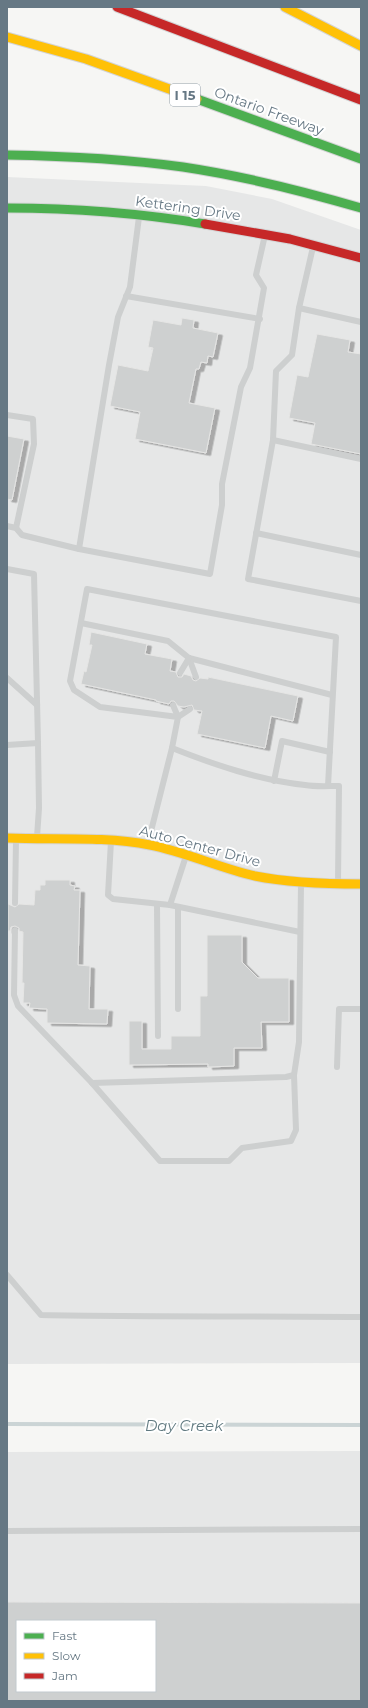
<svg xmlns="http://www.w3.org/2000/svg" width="368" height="1708" font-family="Montserrat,sans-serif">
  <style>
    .built { fill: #e6e7e7; fill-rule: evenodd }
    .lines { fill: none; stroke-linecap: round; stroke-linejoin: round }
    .stream { stroke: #cbd4d5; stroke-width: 4 }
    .building { fill: #ced0d0; stroke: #e5e5e4; fill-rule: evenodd; filter: url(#shadow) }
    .fast-casing { stroke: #d3d4d5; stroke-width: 11 }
    .slow-casing { stroke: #d3d4d5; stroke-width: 11 }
    .jam-casing { stroke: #d3d4d5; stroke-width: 11 }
    .lane { stroke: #cdcfcf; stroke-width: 6 }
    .fast { stroke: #4caf50; stroke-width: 9 }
    .slow { stroke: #ffc107; stroke-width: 9 }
    .jam { stroke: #c62828; stroke-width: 9 }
    .labels { text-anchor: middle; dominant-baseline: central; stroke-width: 4; stroke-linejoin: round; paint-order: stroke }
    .shield { fill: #fff; stroke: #94a0a9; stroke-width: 1 }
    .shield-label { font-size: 13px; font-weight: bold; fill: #667884 }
    .street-label { font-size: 14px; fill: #667884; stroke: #fff }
    .water-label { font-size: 15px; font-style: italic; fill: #617a81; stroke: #fff }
  </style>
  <defs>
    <filter id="shadow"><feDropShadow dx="4.5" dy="2.5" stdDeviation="0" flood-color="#0004"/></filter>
  </defs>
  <rect width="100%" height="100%" fill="#f6f6f4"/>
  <!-- built -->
  <g class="built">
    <path d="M7 177 206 186 272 199 361 230V1363L7 1364Z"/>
    <path d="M361 1451V1701H7V1452ZM17 1621H155V1691H17Z"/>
  </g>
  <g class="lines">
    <!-- stream -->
    <path class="stream" d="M7 1424 361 1425"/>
  </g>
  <!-- building -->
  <g class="building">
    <path d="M182 318 194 320 193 328 218 333 213 357 208 356 207 363 201 362 199 369H196L189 403 215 408 206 453 135 439 140 412 110 406 118 365 148 371 153 348 148 347 153 320 181 325Z"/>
    <path d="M317 334 350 340 348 352 361 354V454L311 444 315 423 289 418 297 375 308 377Z"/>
    <path d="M7 436 24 439 12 500 7 499Z"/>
    <path d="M91 632 147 644 145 654 172 659 170 671 176 672 178 677H182L184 674 191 676 193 680 196 681 200 678 208 679V677L298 696 293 721 271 716 265 748 197 734 202 711 194 710 192 705 184 707 178 706 174 701H171L169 704 156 701V700L81 684 84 671 86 672 92 645H89Z"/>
    <path d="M45 880H70V885L75 886 74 890H80L78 965 90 966 89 1009H108L107 1024 47 1023V1009L29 1008 30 1003H23L24 983H22L23 932 19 931V928L15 926 11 927 10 931H8V904L15 907 19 904 34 905 35 890H40V885H45Z"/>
    <path d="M207 935H242V962L258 978H289V1022H261L262 1048H234V1066L208 1067V1064L129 1065V1021H142V1049H171V1036H200V996H207Z"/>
    <path d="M7 1602 361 1603V1701H7ZM17 1621H155V1691H17Z"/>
  </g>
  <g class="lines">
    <defs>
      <g id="fast">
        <path d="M197 99 361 159"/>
        <path d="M7 155C66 156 125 159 183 167 243 176 303 191 361 208"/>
        <path d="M7 208C73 208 139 213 205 224"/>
      </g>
      <g id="slow">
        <path d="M285 7 361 46"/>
        <path d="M7 37 86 59 197 99"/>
        <path d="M7 838C55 840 103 836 150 845 186 852 219 868 255 876 290 883 326 884 361 884"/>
      </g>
      <g id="jam">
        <path d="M117 7 361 100"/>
        <path d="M205 224 290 239 361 258"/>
      </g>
    </defs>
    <!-- fast casing -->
    <use href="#fast" class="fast-casing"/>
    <!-- slow casing -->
    <use href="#slow" class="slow-casing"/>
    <!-- jam casing -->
    <use href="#jam" class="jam-casing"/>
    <!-- lane -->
    <g class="lane">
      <path d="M313 247 299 308 361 322"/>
      <path d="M126 296 260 319"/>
      <path d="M299 308 292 355 276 371 273 440 248 579 361 601"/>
      <path d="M7 415 33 419 34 444 16 528"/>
      <path d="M273 440 361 459"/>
      <path d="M7 526 16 528 22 535 79 549 210 574 222 505V484L241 387 250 368 264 288 256 275 265 235"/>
      <path d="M256 533 361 555"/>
      <path d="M79 549 109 365 118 317 130 287 139 217"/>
      <path d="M7 569 34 574 38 743"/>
      <path d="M81 623 168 641 189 658 332 695"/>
      <path d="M189 658 196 677"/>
      <path d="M180 673 189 658"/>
      <path d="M7 678 37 705"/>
      <path d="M173 705 178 717 190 709"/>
      <path d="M7 745 38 743 39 808 37 837"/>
      <path d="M172 748 178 717 100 707 74 690 70 681 87 589 336 637 328 786"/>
      <path d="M274 781 282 741 330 752"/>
      <path d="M111 841 108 895 113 899 170 905 300 932"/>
      <path d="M148 843 172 748C215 765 259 780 305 785 316 787 328 786 339 786L338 883"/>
      <path d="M15 903 16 840"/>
      <path d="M157 904 158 1036"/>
      <path d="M170 905 186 856"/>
      <path d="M15 930 14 995 18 1006 92 1083 286 1077 294 1075 299 1042 301 884"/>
      <path d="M178 1009V907"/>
      <path d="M337 1067 339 1009H361"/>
      <path d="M92 1083 160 1161H229L242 1148 291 1141 296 1130 294 1075"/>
      <path d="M7 1275 41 1315C148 1317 254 1316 361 1317"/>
      <path d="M7 1531 361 1529"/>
    </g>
    <!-- fast -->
    <use href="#fast" class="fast"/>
    <!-- slow -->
    <use href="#slow" class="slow"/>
    <!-- jam -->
    <use href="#jam" class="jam"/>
  </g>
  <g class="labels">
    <!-- shield labels -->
    <rect class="shield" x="170" y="84" width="30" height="22" rx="3"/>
    <g class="shield-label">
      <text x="185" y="95">I 15</text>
    </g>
    <!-- street labels -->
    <g class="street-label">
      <text transform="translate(269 111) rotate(20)">Ontario Freeway</text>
      <text transform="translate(188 208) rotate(8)">Kettering Drive</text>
      <text transform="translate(200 846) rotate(15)">Auto Center Drive</text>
    </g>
    <!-- water labels -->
    <g class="water-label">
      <text x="184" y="1425">Day Creek</text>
    </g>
  </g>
  <!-- border -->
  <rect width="368" height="1708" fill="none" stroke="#667884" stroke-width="16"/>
  <!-- legend -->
  <rect x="16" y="1620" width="140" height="72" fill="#ffffff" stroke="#c2c9ce"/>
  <rect x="24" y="1633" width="20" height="6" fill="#4caf50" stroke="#c2c9ce"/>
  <text x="52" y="1640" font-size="12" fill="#667884">Fast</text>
  <rect x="24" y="1653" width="20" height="6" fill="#ffc107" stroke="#c2c9ce"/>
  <text x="52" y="1660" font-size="12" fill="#667884">Slow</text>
  <rect x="24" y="1673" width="20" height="6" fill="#c62828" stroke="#c2c9ce"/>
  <text x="52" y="1680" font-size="12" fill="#667884">Jam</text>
</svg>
